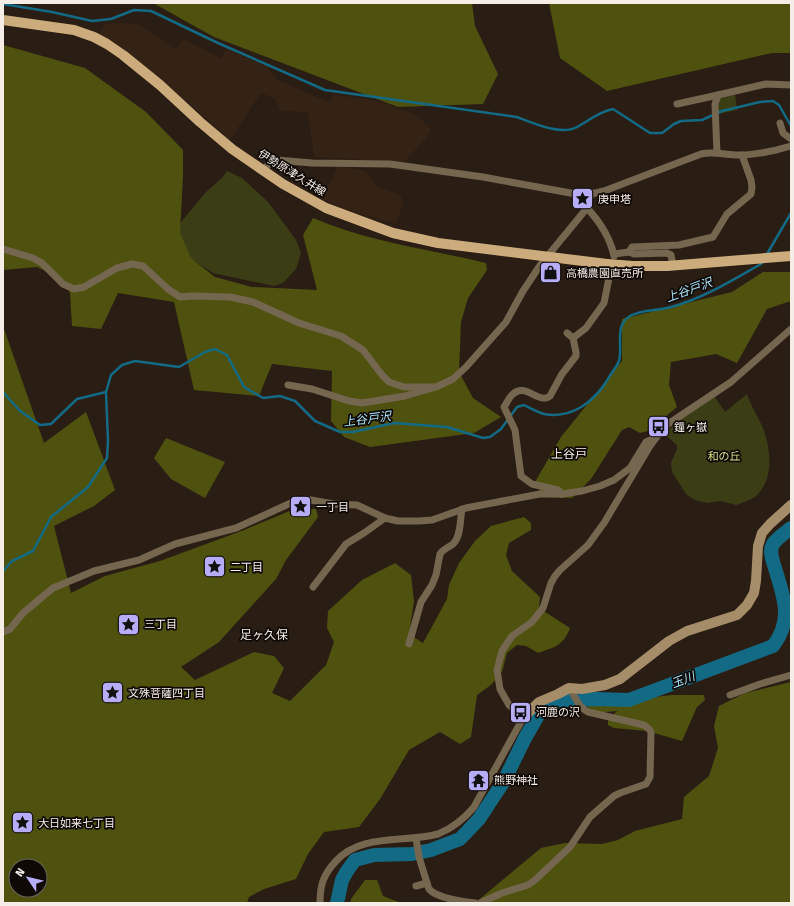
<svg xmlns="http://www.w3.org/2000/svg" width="794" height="906" font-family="'Fira Sans','Noto Sans JP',sans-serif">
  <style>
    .built { fill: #342215 }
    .green { fill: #3b3e15 }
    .forest { fill: #4e520e; fill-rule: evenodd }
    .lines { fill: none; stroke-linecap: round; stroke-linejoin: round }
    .stream { stroke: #136a84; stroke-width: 2.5 }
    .river { stroke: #136a84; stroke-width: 14 }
    .street { stroke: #75664f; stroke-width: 7 }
    .secondary { stroke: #a68d69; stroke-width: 10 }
    .primary { stroke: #ccac7c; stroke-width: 10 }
    .primary-bridge { stroke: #ccac7c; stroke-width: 10 }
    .labels { text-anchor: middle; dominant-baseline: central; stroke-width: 3.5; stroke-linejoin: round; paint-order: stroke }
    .street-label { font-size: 11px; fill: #f6ede7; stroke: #0e0905 }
    .poi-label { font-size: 11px; fill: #f6ede7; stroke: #0e0905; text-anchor: start }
    .park-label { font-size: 11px; fill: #d7df83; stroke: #0e0905 }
    .water-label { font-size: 12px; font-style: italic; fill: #a6e3fb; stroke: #0e0905 }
    .neighbourhood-label { font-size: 12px; fill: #f6ede7; stroke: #0e0905 }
  </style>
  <rect width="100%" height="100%" fill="#2a1d14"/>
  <!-- built -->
  <g class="built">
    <path d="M118 23 138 24 175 49 184 39 221 58 226 49 266 66 278 80 319 98 331 102 332 94 378 101 416 115 431 128 427 137 404 162 314 157 308 112 279 111 276 99 261 93 230 140 186 101 184 102 124 50 99 34 105 24Z"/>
    <path d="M338 166 366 171 377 187 399 194 404 203 395 224 343 209 322 199Z"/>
  </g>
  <!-- green -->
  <g class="green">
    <path d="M735 94 737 110 718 114V99Z"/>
    <path d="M227 171 242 178 268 202 296 240 301 253 296 269 283 283 274 286 213 273 178 250 172 233 206 192 222 178Z"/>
    <path d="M747 394C751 407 758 416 763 428 771 449 774 480 756 496 751 500 742 503 736 505L721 501 707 503 695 500 686 494 672 472 671 463 677 449V445L664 434 682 417 714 396 725 412Z"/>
  </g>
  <!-- forest -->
  <g class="forest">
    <path d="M153 3H472L475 26 498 74 483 104 398 107 214 37Z"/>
    <path d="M549 3H791V53H772L607 91 560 58Z"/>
    <path d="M3 45 85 68 146 112 183 150V175L180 233 191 258 215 277 252 287 317 290 303 235 313 218C368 242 428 249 486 263L487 270 468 298 461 322 459 372 473 398 501 417 474 433 370 447 344 437 331 421 332 371 272 364 259 396 194 390 174 302 118 293 101 329 72 326 70 293 64 280 37 267 3 270Z"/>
    <path d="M763 272H791V301L767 309 737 363 716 354 671 362 669 385 677 407 648 431 640 433 629 427 622 430 591 479 572 498 543 497 535 482 561 437 622 361V319L732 292Z"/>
    <path d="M3 326 44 443 86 412 115 490 94 506 54 526 71 593 105 576 160 561 244 530 297 508 316 509 318 517 286 560 276 579 219 642 181 667 195 680 254 652 274 656 284 668 272 693 290 701 326 665 334 642 327 628 328 611 362 580 395 563 411 575 414 601 409 634 423 643 447 599 449 585 459 563 475 541 491 526 524 517 531 523V530L509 543 506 555 512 571 540 597 539 608 570 628C563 646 555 647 538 653L526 646 517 645 507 653 502 672 491 685 477 695 471 737 460 744 440 732 409 750 380 799 359 827 324 832 308 854 296 879 264 889 249 897 247 903H3ZM16 866H40V890H16Z"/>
    <path d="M166 438 225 462 205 498 171 479 154 458Z"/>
    <path d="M791 682V903H475L541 848 565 843 602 844 618 840 635 831 682 819 684 797 709 776 718 748 714 726 719 706 745 693Z"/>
    <path d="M672 695H704L705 700 697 707 682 741 647 731 614 728 608 725V721L617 711 596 713 589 710 587 704 592 700 619 701Z"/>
    <path d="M365 880H377L383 896 401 903H350L351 899Z"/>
  </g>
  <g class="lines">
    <!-- stream -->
    <g class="stream">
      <path d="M3 4 52 12 92 21 111 19 134 10 151 11 218 43 325 90 517 117C533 123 561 136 577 127 590 120 598 112 613 109L650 133H662L674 124 681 121 702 120 722 111 760 102 773 101 779 105 791 126"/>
      <path d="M767 254 791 213"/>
      <path d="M3 392 19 410 40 425 51 424 77 399 106 392"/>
      <path d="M3 571 12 561 33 551 51 517 88 487 107 458 108 441 106 392 111 375 122 365 135 361 179 367 205 352 215 349 227 355 244 387 263 398 280 396 295 401 315 421 340 432H353L394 423 447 427 483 438 490 437 501 429 517 407 524 405C530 408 537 412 544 414 572 419 594 402 608 379 611 373 617 367 619 361 623 346 614 325 630 316 642 309 658 311 671 307 704 298 731 281 761 264L762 262"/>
    </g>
    <!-- river -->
    <path class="river" d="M337 903 342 880 347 871 355 860 374 855 412 854 431 850 460 839 479 819 504 781 525 738 540 712 555 703 568 700 597 699 629 700 773 646C794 619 783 595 774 565 772 558 769 551 773 544 777 538 786 532 791 528"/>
    <!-- street -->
    <g class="street">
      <path d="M677 104 718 95"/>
      <path d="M780 123 783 133 791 139"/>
      <path d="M717 153 715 104 718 95 766 84 791 85"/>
      <path d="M263 170 270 163 277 160 312 163 390 164 483 177 576 194H591L604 191 701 154C714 151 726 155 739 155 757 155 774 151 791 146"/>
      <path d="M587 208C600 222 610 237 614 256"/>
      <path d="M3 249 33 258 42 263 63 284 74 289 84 287 117 268 132 264 143 266 168 289 180 297 193 296 230 297 253 302 299 323 341 336 363 350 382 375 389 382 404 387H436"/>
      <path d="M629 252 632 247 679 245 713 237 727 214 751 194 752 187 751 180 742 155"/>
      <path d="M614 254 629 252 634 254 667 253 671 255 673 266"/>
      <path d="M573 338 586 328 604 303 610 273"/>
      <path d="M288 385 312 389 349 401 362 403 405 396 436 387 453 379 466 367 506 322 523 291 541 264 587 208 591 194"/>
      <path d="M562 494 558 490 532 484 521 476 515 430 504 407C507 403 509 397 513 394 525 382 539 405 550 396L562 374 576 356V352L573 338 567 333"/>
      <path d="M313 587 346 544 364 533 385 518"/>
      <path d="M3 632 10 629 23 613 53 588 94 571 139 560 175 544 236 528 293 502 311 500 333 504 357 505 385 518 398 521H419L432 520 466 508 540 494H562L582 491 600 486 614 480 630 468 646 442 655 438"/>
      <path d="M409 644 421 602 432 585 436 575 440 554C443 549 448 548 453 544 461 537 460 519 462 509"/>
      <path d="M730 695 760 684 791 675"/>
      <path d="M416 838 419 857 427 883 416 886"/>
      <path d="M427 883C428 885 428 887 429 889 436 898 464 902 475 903"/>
      <path d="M320 903C320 885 323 875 336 861 361 833 405 843 438 834 453 828 464 819 474 807L523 718 509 705 500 689 497 670 502 651 512 636 532 622 543 608 551 583 555 576 560 570 588 545 604 523 650 446 665 426 731 382 791 329"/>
      <path d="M480 903 502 893 528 885 535 880 570 847 590 817 614 796 620 793 646 784 650 777 651 733 650 730 644 725 588 712C576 705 577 698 569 688"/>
    </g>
    <!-- secondary -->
    <path class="secondary" d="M523 718 539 702 558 694 569 688 582 689 605 685 620 679 669 641 687 631 737 615 747 605 754 593 756 581 758 546 762 533 770 524 791 505"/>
    <!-- primary -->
    <g class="primary">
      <path d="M3 20 74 30 94 37 107 44 123 55 160 85 200 122 232 149 283 184 326 208 393 233 438 243 607 264"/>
      <path d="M667 266 791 256"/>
    </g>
    <!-- primary-bridge -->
    <path class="primary-bridge" d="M607 264 633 266H667"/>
  </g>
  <!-- icons -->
  <defs>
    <symbol id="sight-square" viewBox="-11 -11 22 22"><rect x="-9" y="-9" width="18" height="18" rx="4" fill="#b6acf8" stroke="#0e0905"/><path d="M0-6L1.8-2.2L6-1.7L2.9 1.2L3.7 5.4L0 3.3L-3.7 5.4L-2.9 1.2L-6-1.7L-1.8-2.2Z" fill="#111"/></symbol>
    <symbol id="shop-square" viewBox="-11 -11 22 22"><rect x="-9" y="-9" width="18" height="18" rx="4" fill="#b6acf8" stroke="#0e0905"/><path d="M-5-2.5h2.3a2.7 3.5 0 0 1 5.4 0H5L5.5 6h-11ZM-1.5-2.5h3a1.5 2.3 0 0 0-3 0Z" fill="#111"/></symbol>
    <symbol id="bus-square" viewBox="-11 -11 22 22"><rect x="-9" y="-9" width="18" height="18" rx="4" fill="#b6acf8" stroke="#0e0905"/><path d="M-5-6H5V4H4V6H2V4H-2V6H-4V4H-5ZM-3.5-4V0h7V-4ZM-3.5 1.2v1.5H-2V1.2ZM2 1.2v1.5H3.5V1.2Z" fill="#111"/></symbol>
    <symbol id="temple-square" viewBox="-11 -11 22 22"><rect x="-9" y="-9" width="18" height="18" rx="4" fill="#b6acf8" stroke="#0e0905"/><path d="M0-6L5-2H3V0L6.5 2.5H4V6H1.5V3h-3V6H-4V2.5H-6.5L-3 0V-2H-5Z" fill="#111"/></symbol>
  </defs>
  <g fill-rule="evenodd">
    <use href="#sight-square" x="570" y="186" width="25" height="25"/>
    <use href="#shop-square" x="538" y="260" width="25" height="25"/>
    <use href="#bus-square" x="646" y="414" width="25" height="25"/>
    <use href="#sight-square" x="288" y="494" width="25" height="25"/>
    <use href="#sight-square" x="202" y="554" width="25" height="25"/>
    <use href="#sight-square" x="116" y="612" width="25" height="25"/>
    <use href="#sight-square" x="100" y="680" width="25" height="25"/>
    <use href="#bus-square" x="508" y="700" width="25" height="25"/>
    <use href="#temple-square" x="466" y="768" width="25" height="25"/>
    <use href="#sight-square" x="10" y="810" width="25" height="25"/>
  </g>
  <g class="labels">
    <!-- street labels -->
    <g class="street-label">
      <text transform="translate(292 173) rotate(32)">伊勢原津久井線</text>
    </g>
    <!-- poi labels -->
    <g class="poi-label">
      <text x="598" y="199">庚申塔</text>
      <text x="566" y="273">高橋農園直売所</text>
      <text x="674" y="427">鐘ヶ嶽</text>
      <text x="316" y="507">一丁目</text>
      <text x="230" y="567">二丁目</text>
      <text x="144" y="624">三丁目</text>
      <text x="128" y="693">文殊菩薩四丁目</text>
      <text x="536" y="712">河鹿の沢</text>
      <text x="494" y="780">熊野神社</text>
      <text x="38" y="823">大日如来七丁目</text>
    </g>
    <!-- park labels -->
    <g class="park-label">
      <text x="724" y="456">和の丘</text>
    </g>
    <!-- water labels -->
    <g class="water-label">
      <text transform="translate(689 290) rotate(-20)">上谷戸沢</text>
      <text transform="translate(367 419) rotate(-7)">上谷戸沢</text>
      <text transform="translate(683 680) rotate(-21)">玉川</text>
    </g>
    <!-- neighbourhood labels -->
    <g class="neighbourhood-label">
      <text x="569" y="454">上谷戸</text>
      <text x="264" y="635">足ヶ久保</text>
    </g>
  </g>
  <!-- border -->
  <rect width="794" height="906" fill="none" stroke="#f6ede7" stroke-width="8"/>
  <!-- north arrow -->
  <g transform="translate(28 878) rotate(305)"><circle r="19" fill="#0e0905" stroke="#6b645f"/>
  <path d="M0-3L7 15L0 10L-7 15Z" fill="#b6acf8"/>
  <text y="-6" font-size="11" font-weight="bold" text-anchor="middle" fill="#f6ede7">N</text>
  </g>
</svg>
